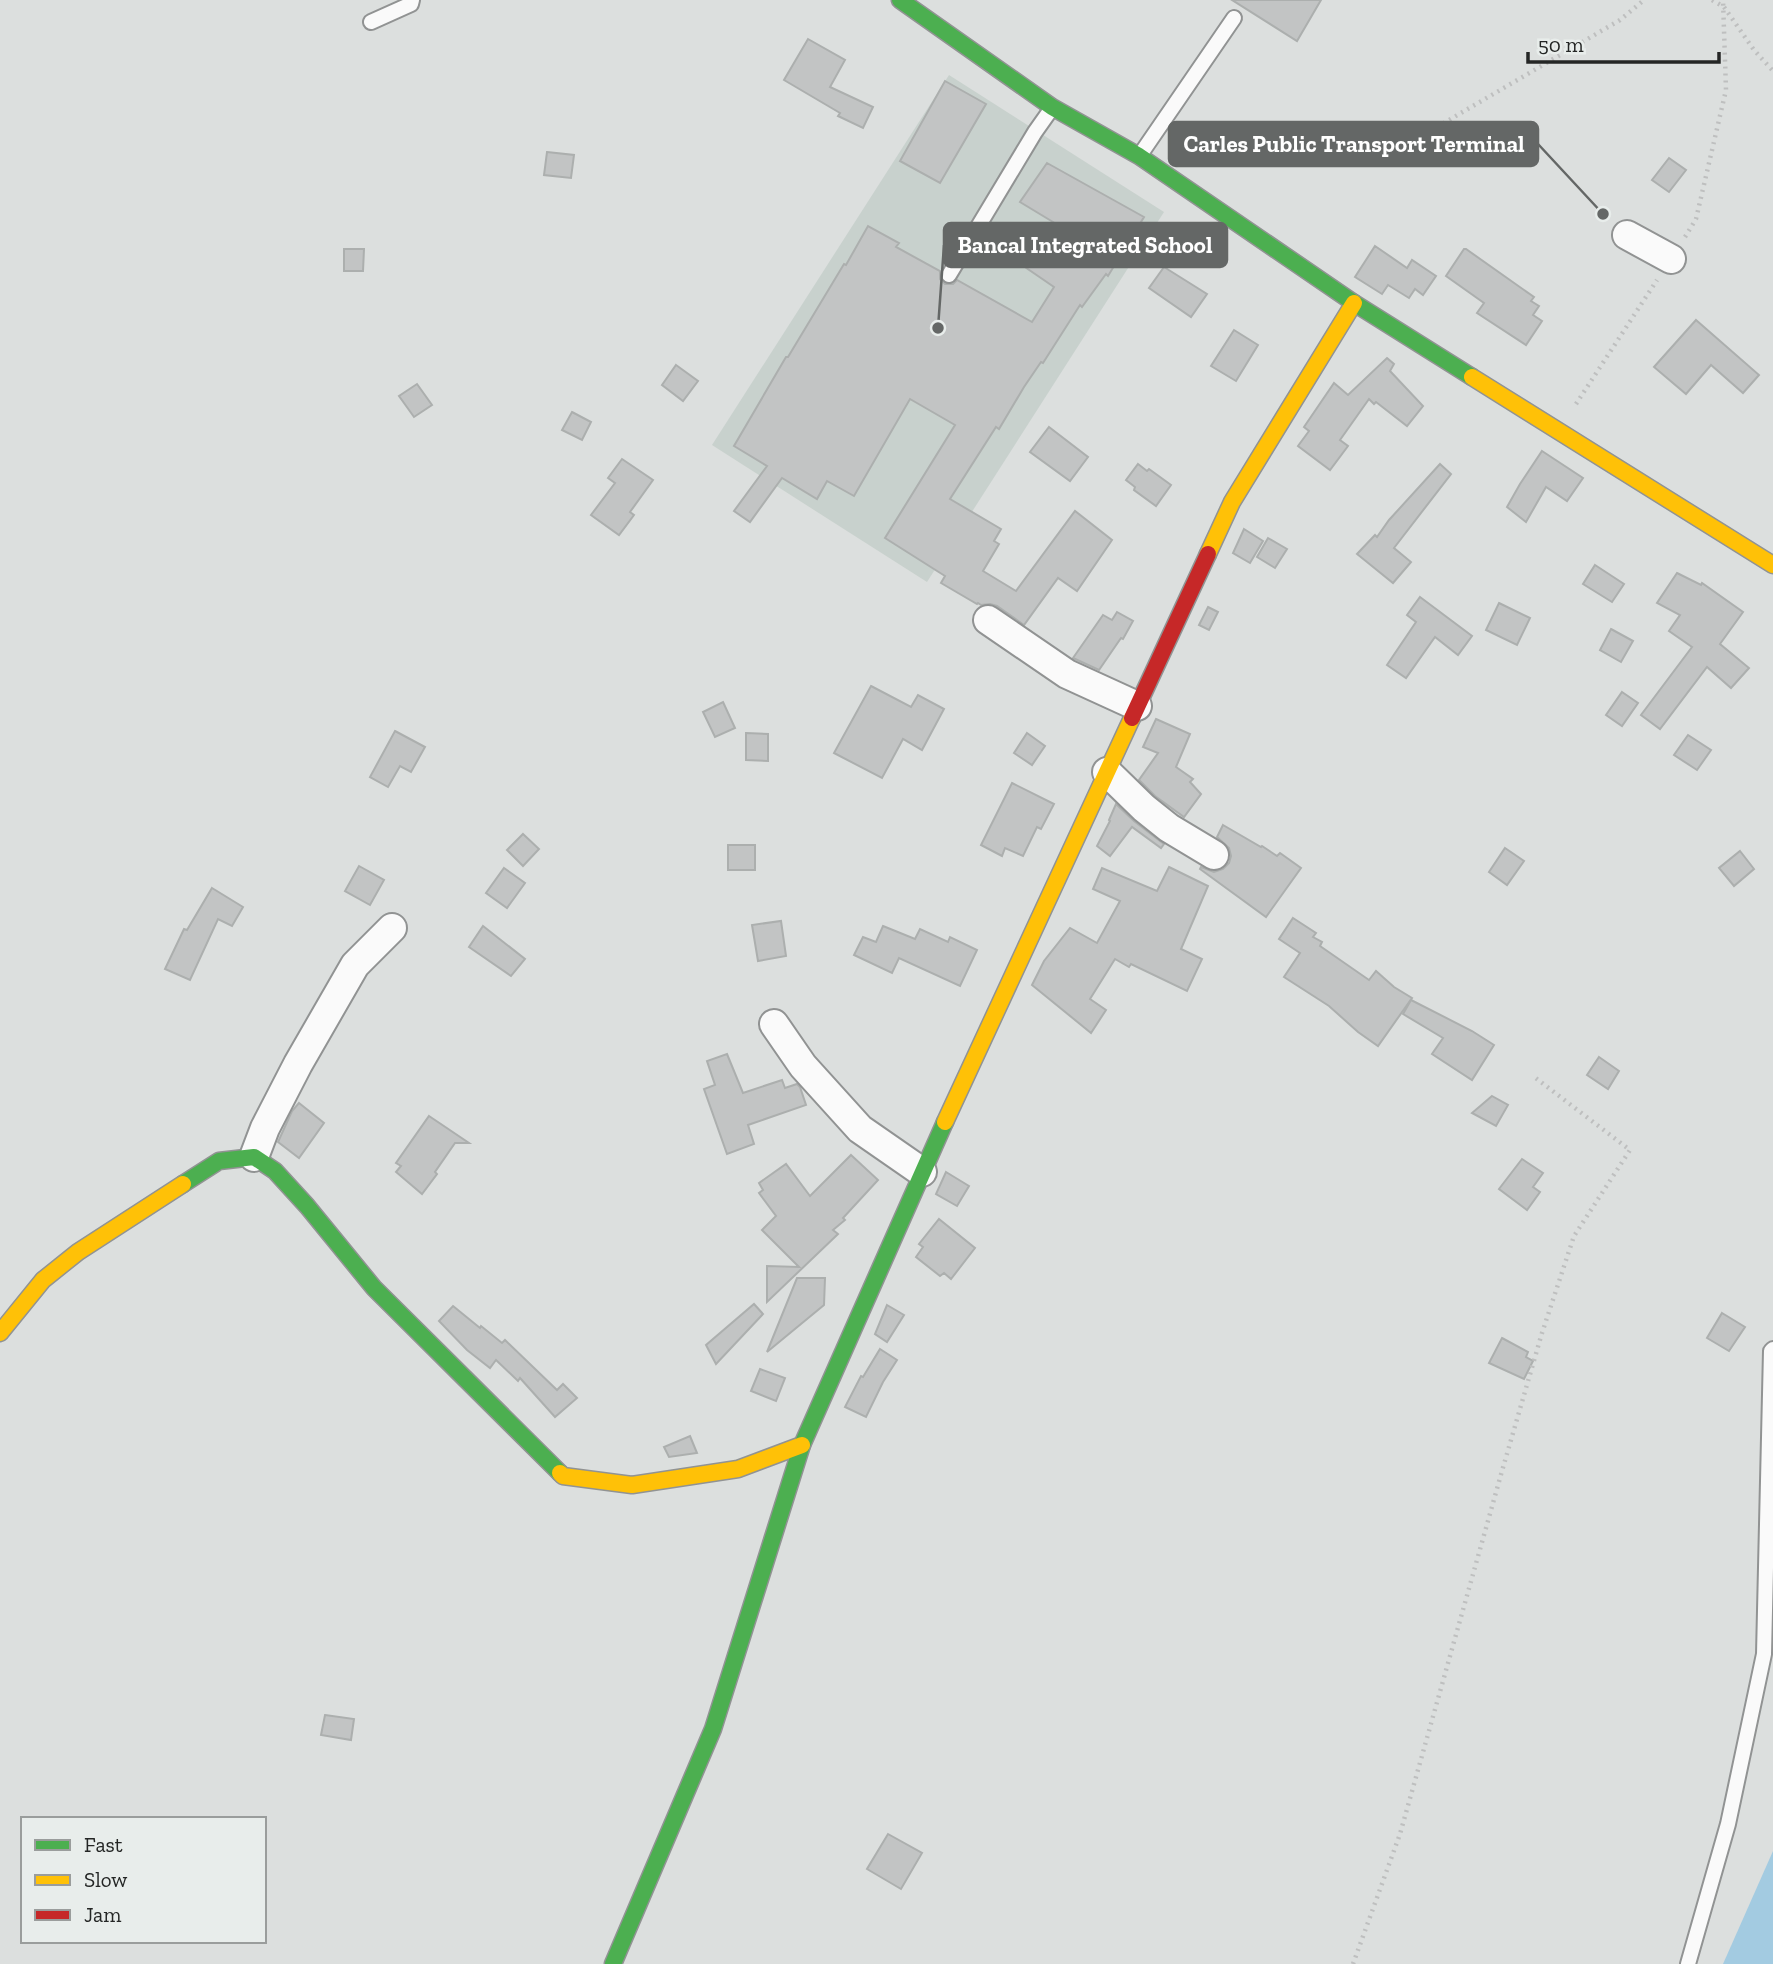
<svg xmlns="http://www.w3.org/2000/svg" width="1773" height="1964" font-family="'Zilla Slab',serif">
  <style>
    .built { fill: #c8d1cd }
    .water { fill: #a3cbe1 }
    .building { fill: #c2c4c4; stroke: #acafae; stroke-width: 2 }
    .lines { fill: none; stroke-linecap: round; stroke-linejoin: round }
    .lane-casing { stroke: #919393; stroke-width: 18 }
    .street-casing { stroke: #919393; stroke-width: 32 }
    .fast-casing { stroke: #919393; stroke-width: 19 }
    .slow-casing { stroke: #919393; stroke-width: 19 }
    .jam-casing { stroke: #919393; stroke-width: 19 }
    .path { stroke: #bebfbf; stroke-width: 4.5; stroke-dasharray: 2 5; stroke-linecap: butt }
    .lane { stroke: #fafafa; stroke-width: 14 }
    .street { stroke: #fafafa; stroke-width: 28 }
    .fast { stroke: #4caf50; stroke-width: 16 }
    .slow { stroke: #ffc107; stroke-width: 16 }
    .jam { stroke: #c62828; stroke-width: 16 }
    .leader { fill: none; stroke: #646766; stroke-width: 2.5 }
    .callout-dot { fill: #646766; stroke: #e8edeb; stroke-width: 2.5 }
    .callout { fill: #646766; stroke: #646766; stroke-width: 2.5 }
    .callout-label { font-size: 23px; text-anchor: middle; font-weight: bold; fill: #fff }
  </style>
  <rect width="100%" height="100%" fill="#dcdfde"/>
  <!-- built -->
  <path class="built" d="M949 75 1164 212 927 582 712 445Z"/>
  <!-- water -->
  <path class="water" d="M1773 1851V1964H1723Z"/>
  <!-- building -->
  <g class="building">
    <path d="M1232 0H1321L1297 41Z"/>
    <path d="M808 39 845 60 830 87 873 107 863 128 838 116 840 113 784 80Z"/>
    <path d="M945 81 986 104 940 183 900 161Z"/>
    <path d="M547 152 574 155 571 178 544 175Z"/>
    <path d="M1669 158 1686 170 1669 192 1652 180Z"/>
    <path d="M1047 163 1144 217 1108 276 1106 274 1082 307 1080 305 1043 363 1041 362 1024 387 999 429 996 427 950 499 1001 529 994 541 999 544 983 571 1016 591 1075 511 1112 540 1077 591 1058 578 1024 625 997 606 990 604 981 605 978 603 977 604 941 583 945 576 885 538 955 425 910 399 854 496 827 481 817 499 782 478 750 522 734 511 767 466 734 446 786 357H788L844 264 846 265 868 226 899 243 896 247 940 271V279L945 284H953L957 280 1032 322 1054 287 1022 265 1053 222 1020 202Z"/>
    <path d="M1375 246 1407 268 1412 260 1436 276 1423 295 1415 289 1409 298 1388 285 1382 294 1355 277Z"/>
    <path d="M344 249H364L363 271H344Z"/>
    <path d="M1464 249H1466L1534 297 1531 301 1539 306 1533 315 1542 321 1526 345 1477 313 1484 303 1446 276Z"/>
    <path d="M1164 267 1207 294 1191 317 1149 288Z"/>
    <path d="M1696 320 1759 375 1743 393 1711 365 1686 394 1654 367Z"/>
    <path d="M1234 330 1258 345 1236 381 1211 366Z"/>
    <path d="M1387 358 1394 364 1390 371 1423 406 1407 426 1376 402 1374 404 1369 399 1340 440 1348 446 1330 470 1298 446 1309 431 1304 427 1334 383 1348 395Z"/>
    <path d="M676 365 698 381 683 401 662 385Z"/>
    <path d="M417 384 432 405 414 417 399 396Z"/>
    <path d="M572 412 591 422 582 440 562 430Z"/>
    <path d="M1049 427 1088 457 1070 481 1030 452Z"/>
    <path d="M1542 451 1583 478 1567 501 1546 487 1526 522 1507 507 1520 484Z"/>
    <path d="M622 459 653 480 630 512 634 515 619 535 591 515 615 483 608 478Z"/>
    <path d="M1138 464 1147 471 1149 469 1171 485 1156 506 1134 490 1135 487 1126 480Z"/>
    <path d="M1440 464 1451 474 1394 548 1411 562 1393 583 1357 554 1375 535 1377 537 1389 520Z"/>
    <path d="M1244 529 1263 541 1250 563 1233 553Z"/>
    <path d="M1268 538 1287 549 1275 568 1257 557Z"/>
    <path d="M1595 565 1624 584 1612 602 1583 584Z"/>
    <path d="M1677 573 1701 585 1702 583 1743 612 1720 644 1749 668 1731 688 1707 667 1660 729 1641 715 1692 647 1669 631 1680 615 1657 603Z"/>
    <path d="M1420 597 1472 636 1458 655 1435 637 1406 678 1387 665 1416 622 1407 615Z"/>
    <path d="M1499 603 1530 618 1517 645 1486 630Z"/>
    <path d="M1208 607 1218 612 1209 630 1199 625Z"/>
    <path d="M1117 612 1133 621 1123 639 1121 638 1099 670 1073 658 1103 615 1112 620Z"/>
    <path d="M1611 629 1633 641 1621 662 1600 650Z"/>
    <path d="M871 686 911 707 918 695 944 709 922 750 903 739 882 778 834 753Z"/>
    <path d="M1622 692 1638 703 1622 726 1606 715Z"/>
    <path d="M723 702 735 728 715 737 703 712Z"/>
    <path d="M1156 719 1190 734 1176 767 1193 779 1190 782 1201 794 1184 817 1155 796 1139 780 1158 753 1143 747Z"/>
    <path d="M395 731 425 747 411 772 400 766 388 787 370 777Z"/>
    <path d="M746 733 768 734V761L746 760Z"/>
    <path d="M1027 733 1045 746 1032 765 1014 753Z"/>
    <path d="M1688 735 1711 750 1697 770 1674 755Z"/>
    <path d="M1012 783 1054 804 1041 829 1037 827 1023 856 1005 848 1002 856 981 845Z"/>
    <path d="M1116 804 1134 821 1164 844 1161 848 1132 827 1110 856 1097 846 1110 821 1109 820Z"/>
    <path d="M1223 825 1261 847 1262 846 1277 856 1280 853 1301 868 1266 917 1200 869 1201 867 1214 872 1223 869 1229 863 1231 856 1229 848 1217 837Z"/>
    <path d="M523 834 539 849 523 866 507 850Z"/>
    <rect x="728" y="845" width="27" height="25"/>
    <path d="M1505 848 1524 861 1507 885 1489 872Z"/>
    <path d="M1740 851 1754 869 1734 886 1719 868Z"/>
    <path d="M359 866 384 880 370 905 345 891Z"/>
    <path d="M1169 867 1208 886 1181 949 1202 959 1187 991 1131 964 1129 967 1115 959 1090 999 1106 1010 1091 1033 1032 985 1044 961 1070 928 1097 943 1120 901 1093 889 1102 868 1157 891Z"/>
    <path d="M504 868 525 883 507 908 486 893Z"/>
    <path d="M212 888 243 907 232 926 218 919 190 980 165 969 184 929 187 930Z"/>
    <path d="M1293 918 1316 933 1313 937 1322 942 1320 946 1369 980 1376 971 1394 987 1412 998 1378 1046 1358 1032 1329 1006 1284 977 1300 953 1279 939Z"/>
    <path d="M781 921 786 956 758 961 752 925Z"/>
    <path d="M483 926 525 959 511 976 469 947Z"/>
    <path d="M883 926 915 939 920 929 948 942 950 937 977 950 960 986 899 958 892 973 854 955 863 937 876 942Z"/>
    <path d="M1411 1000 1472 1031 1494 1045 1472 1080 1432 1054 1443 1038 1403 1014Z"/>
    <path d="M727 1054 743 1093 782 1080 785 1088 797 1084 800 1087 806 1105 748 1125 754 1144 727 1154 704 1089 715 1085 707 1061Z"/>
    <path d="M1599 1057 1619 1071 1608 1089 1587 1075Z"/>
    <path d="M1492 1096 1508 1105 1496 1126 1472 1113Z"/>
    <path d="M299 1103 324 1123 299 1158 278 1142 292 1111Z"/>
    <path d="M429 1116 469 1143H455L435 1172 437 1174 422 1194 396 1172 401 1166 396 1163Z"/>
    <path d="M851 1155 878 1180 843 1218 845 1220 833 1230 838 1234 767 1302V1266L799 1267 762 1230 776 1216 759 1193 763 1190 759 1183 786 1164 810 1196Z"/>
    <path d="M1522 1159 1543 1173 1533 1187 1540 1192 1527 1210 1499 1189Z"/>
    <path d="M946 1172 969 1186 957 1206 936 1194Z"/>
    <path d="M939 1219 975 1248 951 1279 944 1273 940 1276 916 1257 923 1247 919 1244Z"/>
    <path d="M797 1278H825L824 1305 767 1352Z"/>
    <path d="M754 1304 763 1314 716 1364 706 1345Z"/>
    <path d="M887 1305 904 1315 887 1342 875 1334Z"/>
    <path d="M453 1306 480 1328 481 1326 502 1343 505 1340 557 1390 563 1384 577 1398 555 1417 520 1378 518 1381 496 1360 490 1368 467 1350 439 1321Z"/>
    <path d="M1722 1313 1745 1327 1729 1351 1707 1338Z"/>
    <path d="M1502 1338 1528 1352 1526 1357 1533 1361 1524 1379 1489 1363Z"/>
    <path d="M880 1349 897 1360 883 1382 866 1417 845 1407 861 1376 863 1377Z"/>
    <path d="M760 1369 785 1378 776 1401 751 1391Z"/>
    <path d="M690 1436 697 1453 669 1457 664 1447Z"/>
    <path d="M325 1715 354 1719 351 1740 321 1735Z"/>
    <path d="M888 1834 922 1853 901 1889 867 1869Z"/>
  </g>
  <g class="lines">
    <defs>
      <g id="lane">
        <path d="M371 22 411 4 412 0"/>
        <path d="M1140 155 1234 18"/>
        <path d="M949 275 1035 132 1052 108"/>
        <path d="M1688 1964 1728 1824 1764 1654 1771 1351 1773 1349"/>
      </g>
      <g id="street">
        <path d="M1627 235 1671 259"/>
        <path d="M988 620 1067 674 1137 706"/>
        <path d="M1107 772 1144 808 1169 828 1214 855"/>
        <path d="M774 1024 803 1066 860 1129 922 1172"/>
        <path d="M254 1157 265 1128 298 1064 355 965 392 928"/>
      </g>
      <g id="fast">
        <path d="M900 0 1052 107 1139 156 1354 303 1472 377"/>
        <path d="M183 1184 219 1161 254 1157 275 1171 307 1206 374 1288 560 1473"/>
        <path d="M613 1964 713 1729 802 1445 945 1122"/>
      </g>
      <g id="slow">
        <path d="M1472 377 1773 565"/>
        <path d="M1208 554 1232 502 1354 303"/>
        <path d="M945 1122 1132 718"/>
        <path d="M0 1333 43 1280 78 1252 183 1184"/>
        <path d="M560 1473 563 1476 632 1485 738 1469 802 1445"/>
      </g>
      <path id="jam" d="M1132 718 1208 554"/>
    </defs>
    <!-- lane casing -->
    <use href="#lane" class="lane-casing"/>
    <!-- street casing -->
    <use href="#street" class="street-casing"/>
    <!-- fast casing -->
    <use href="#fast" class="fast-casing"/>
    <!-- slow casing -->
    <use href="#slow" class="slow-casing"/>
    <!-- jam casing -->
    <use href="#jam" class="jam-casing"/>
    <!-- path -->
    <g class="path">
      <path d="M1712 0 1724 7 1754 50 1773 71"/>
      <path d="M1425 134 1620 20 1644 0"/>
      <path d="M1685 237 1696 219 1726 90 1723 0"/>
      <path d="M1576 404 1657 280"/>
      <path d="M1353 1964 1400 1834 1502 1471 1542 1333 1574 1236 1630 1150 1533 1076"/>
    </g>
    <!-- lane -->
    <use href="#lane" class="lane"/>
    <!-- street -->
    <use href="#street" class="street"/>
    <!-- fast -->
    <use href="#fast" class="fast"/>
    <!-- slow -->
    <use href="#slow" class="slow"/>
    <!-- jam -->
    <use href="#jam" class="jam"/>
  </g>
  <!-- callouts -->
  <path class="leader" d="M1603 214L1538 144M938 328L944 245"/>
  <g class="callout-dot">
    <circle cx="1603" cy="214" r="7"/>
    <circle cx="938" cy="328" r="7"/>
  </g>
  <g class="callout">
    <rect x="1169" y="122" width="369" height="44" rx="7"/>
    <rect x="944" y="223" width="283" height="44" rx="7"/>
  </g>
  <g class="callout-label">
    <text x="1354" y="152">Carles Public Transport Terminal</text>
    <text x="1085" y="253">Bancal Integrated School</text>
  </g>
  <!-- legend -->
  <rect x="21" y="1817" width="245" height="126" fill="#e8edeb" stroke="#9a9d9c" stroke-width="2"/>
  <rect x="35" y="1840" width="35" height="10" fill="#4caf50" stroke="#9a9d9c" stroke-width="2"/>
  <text x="84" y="1852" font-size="21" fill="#242625">Fast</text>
  <rect x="35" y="1875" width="35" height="10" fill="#ffc107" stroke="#9a9d9c" stroke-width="2"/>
  <text x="84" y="1887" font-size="21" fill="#242625">Slow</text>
  <rect x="35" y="1910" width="35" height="10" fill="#c62828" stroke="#9a9d9c" stroke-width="2"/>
  <text x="84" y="1922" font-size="21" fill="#242625">Jam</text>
  <!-- scale -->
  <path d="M1528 52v10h191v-10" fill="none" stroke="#242625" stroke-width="3.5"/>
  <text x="1538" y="52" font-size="21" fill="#242625" stroke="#e8edeb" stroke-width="5" paint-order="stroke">50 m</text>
</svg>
